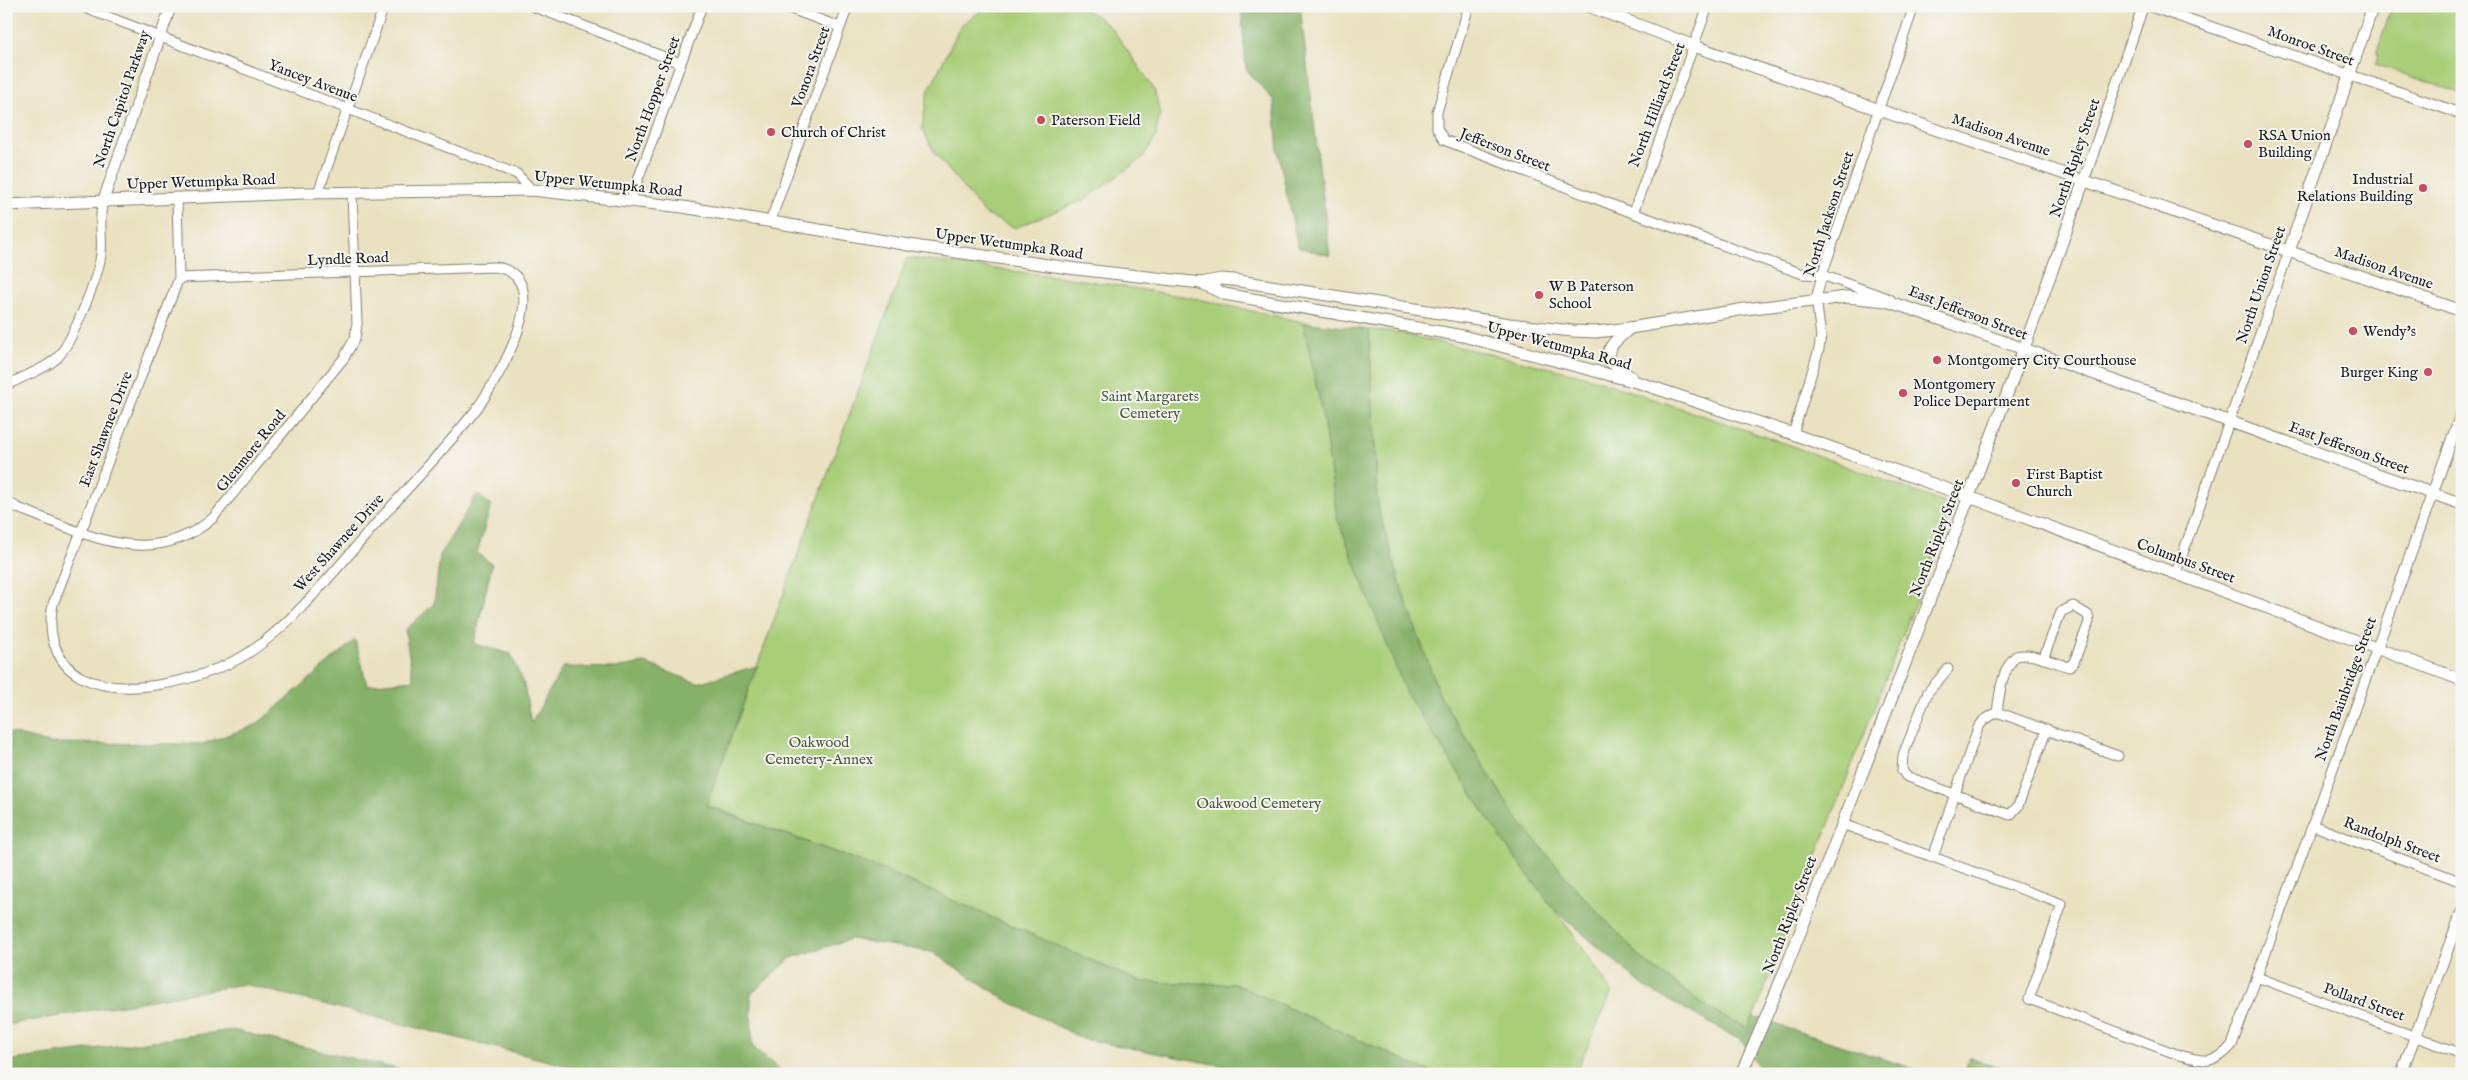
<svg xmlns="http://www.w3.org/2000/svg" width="2468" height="1080" font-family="'IM FELL English',serif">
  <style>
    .green { fill: #a9ce78; stroke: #62754a }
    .forest { fill: #86b168; stroke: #516642 }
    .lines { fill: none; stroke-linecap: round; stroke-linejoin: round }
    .minor-casing { stroke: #837e6e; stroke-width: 11 }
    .tertiary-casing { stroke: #837e6e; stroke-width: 12 }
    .secondary-casing { stroke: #837e6e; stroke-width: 13 }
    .minor { stroke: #fff; stroke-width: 9 }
    .tertiary { stroke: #fff; stroke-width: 10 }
    .secondary { stroke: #fff; stroke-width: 11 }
    .poi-dot { fill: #d1495b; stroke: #f6f6f2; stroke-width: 2 }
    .labels { text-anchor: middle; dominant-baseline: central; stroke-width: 4; stroke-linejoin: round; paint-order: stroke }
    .street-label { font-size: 15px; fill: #1c1c1c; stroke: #f6f6f2 }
    .poi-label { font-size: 15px; fill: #1c1c1c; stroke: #f6f6f2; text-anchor: start }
    .park-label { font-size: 15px; fill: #4d5a3c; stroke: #f6f6f2 }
  </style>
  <rect width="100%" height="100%" fill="#f6f6f2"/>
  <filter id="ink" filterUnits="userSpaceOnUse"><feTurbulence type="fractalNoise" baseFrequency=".02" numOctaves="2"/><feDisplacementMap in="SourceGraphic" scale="10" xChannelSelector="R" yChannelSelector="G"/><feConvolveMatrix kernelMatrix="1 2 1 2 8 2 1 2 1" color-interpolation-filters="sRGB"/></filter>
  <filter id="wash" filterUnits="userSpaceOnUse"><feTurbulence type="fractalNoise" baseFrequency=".0096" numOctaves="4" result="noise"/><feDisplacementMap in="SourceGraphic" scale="20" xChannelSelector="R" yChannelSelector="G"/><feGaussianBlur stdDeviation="1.12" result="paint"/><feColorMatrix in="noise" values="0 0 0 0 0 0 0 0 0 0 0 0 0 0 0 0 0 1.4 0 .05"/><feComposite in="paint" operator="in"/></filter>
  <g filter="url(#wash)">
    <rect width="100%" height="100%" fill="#eae1c0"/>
    <!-- green -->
    <g class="green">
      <path d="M988 6H1079L1098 17 1114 31 1154 89 1160 113 1155 139 1142 158 1086 199 1015 228 985 214 934 152 922 128 928 92 961 25Z"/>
      <path d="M2392 6H2462V94L2375 64 2378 55 2376 54Z"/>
      <path d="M907 258 1077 279 1193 298 1303 322 1323 418 1337 518 1504 843 1576 938 1612 992 1575 1074H1435L1235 984 1141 982 876 867 706 805Z"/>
      <path d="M1369 330 1390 331 1585 376 1787 444 1953 506 1749 1029 1716 1013 1645 962 1577 890 1515 816 1440 696 1403 593 1378 508Z"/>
    </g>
    <!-- forest -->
    <g class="forest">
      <path d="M1241 6H1300L1330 256 1298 247 1278 152 1274 101 1246 69Z"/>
      <path d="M1303 322 1369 330 1378 508 1403 593 1440 696 1515 816 1577 890 1645 962 1716 1013 1748 1028 1753 1017 1930 1074H1764L1742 1041 1645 987 1554 909 1504 843 1406 693 1337 518 1323 418Z"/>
      <path d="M477 494 491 505 477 553 492 564 474 644 511 654 524 685 531 723 563 667 615 668 645 663 697 683 757 666 706 806 876 867 1141 982 1235 984 1435 1074H1266L1083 1039 1008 1001 932 952 851 939 791 958 751 994 752 1046 784 1074H600L244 984 6 1025V732L50 743 202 744 256 725 355 640 367 685 413 680 405 630 434 604 440 555Z"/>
      <path d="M232 1030 419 1074H6V1061Z"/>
      <path d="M1970 1057 2016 1074H1963Z"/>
    </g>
  </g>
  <g filter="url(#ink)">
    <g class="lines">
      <defs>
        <g id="minor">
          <path d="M80 6 517 174 532 190"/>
          <path d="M532 6 680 63"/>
          <path d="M783 6 840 27"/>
          <path d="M1469 6 1437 112V128L1444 140 1633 213 1803 274 1822 275 1890 299"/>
          <path d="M318 193 384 6"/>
          <path d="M177 198 179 278 53 604C47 632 54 662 81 677 124 700 199 680 240 658 290 630 342 561 381 518 413 482 446 448 475 411 496 383 561 276 495 267L179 278"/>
          <path d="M630 201 702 6"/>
          <path d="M1633 213 1708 6"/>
          <path d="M770 222 848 6"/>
          <path d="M6 386C22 376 42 371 56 359 71 346 99 275 101 254 103 235 98 221 103 201"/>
          <path d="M1793 434 1819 349 1821 336 1816 299 1822 275 1914 6"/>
          <path d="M6 501 18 508C84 533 150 572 213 518L344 358 355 338 357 324 352 193"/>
          <path d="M2176 573 2289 251"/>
          <path d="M1948 669 1928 692 1903 755 1902 770 1906 776 2010 815 2018 806 2047 729"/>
          <path d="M1997 712C2000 692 2001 671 2016 656 2034 652 2051 662 2069 667L2074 662 2089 622 2088 615 2073 606 2061 612 2043 659"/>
          <path d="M1842 824 2062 904 2029 999 2179 1055C2202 1061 2215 1066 2232 1045L2377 648"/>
          <path d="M2312 825 2462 882"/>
          <path d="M1933 857 1978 728 1983 721 1997 712 2118 756"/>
          <path d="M2257 977 2462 1054"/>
        </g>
        <g id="tertiary">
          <path d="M2150 6 2462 114"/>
          <path d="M2084 180 2143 6"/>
          <path d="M103 201 171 6"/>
          <path d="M2377 648 2462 411"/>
          <path d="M2401 1074 2462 911"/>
        </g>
        <g id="secondary">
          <path d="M1588 6 1694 46 2462 311"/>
          <path d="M6 205 303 193 532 190 683 207 921 247 1076 269 1201 283 1221 279 1233 280 1509 324 1573 331 1596 332 1630 328 1745 309 1847 297 1886 301 1917 311 2462 504"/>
          <path d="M2289 251 2373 6"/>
          <path d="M1201 283 1224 294 1463 336 1640 383 1793 434 1983 502 2462 680"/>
          <path d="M1630 328C1620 337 1606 346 1608 360L1631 377"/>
          <path d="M1741 1074C1784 978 1820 881 1858 784 1937 584 2013 383 2084 180"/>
        </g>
      </defs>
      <!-- minor casing -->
      <use href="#minor" class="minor-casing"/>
      <!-- tertiary casing -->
      <use href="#tertiary" class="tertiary-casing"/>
      <!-- secondary casing -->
      <use href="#secondary" class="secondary-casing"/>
      <!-- minor -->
      <use href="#minor" class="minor"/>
      <!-- tertiary -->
      <use href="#tertiary" class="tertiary"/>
      <!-- secondary -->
      <use href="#secondary" class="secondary"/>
    </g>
  </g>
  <!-- markers -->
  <g class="poi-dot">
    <circle cx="1041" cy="120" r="5"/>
    <circle cx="771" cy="132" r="5"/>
    <circle cx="2248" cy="144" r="5"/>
    <circle cx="2423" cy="188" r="5"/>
    <circle cx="1539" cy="295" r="5"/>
    <circle cx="2353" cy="331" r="5"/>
    <circle cx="1937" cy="360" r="5"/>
    <circle cx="2428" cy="372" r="5"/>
    <circle cx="1903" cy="393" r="5"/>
    <circle cx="2016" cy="483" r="5"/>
  </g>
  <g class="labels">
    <!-- street labels -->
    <g class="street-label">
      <text transform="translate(2311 46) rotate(20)">Monroe Street</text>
      <text transform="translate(811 67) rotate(-70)">Vonora Street</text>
      <text transform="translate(313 81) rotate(21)">Yancey Avenue</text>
      <text transform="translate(122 99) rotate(-71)">North Capitol Parkway</text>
      <text transform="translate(653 99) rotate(-70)">North Hopper Street</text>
      <text transform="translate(1657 105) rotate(-69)">North Hilliard Street</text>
      <text transform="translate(2001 135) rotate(19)">Madison Avenue</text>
      <text transform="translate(1505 150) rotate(21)">Jefferson Street</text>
      <text transform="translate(2075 158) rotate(-71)">North Ripley Street</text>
      <text transform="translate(201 182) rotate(-2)">Upper Wetumpka Road</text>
      <text transform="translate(608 184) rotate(6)">Upper Wetumpka Road</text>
      <text transform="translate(1829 214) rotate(-72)">North Jackson Street</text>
      <text transform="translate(1009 244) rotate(8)">Upper Wetumpka Road</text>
      <text transform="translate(348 259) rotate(-2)">Lyndle Road</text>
      <text transform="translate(2384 268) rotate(19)">Madison Avenue</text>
      <text transform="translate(2261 285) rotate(-71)">North Union Street</text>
      <text transform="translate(1968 313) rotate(21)">East Jefferson Street</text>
      <text transform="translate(1559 346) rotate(15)">Upper Wetumpka Road</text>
      <text transform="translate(106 429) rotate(-69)">East Shawnee Drive</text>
      <text transform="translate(2349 448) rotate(20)">East Jefferson Street</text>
      <text transform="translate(251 451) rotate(-51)">Glenmore Road</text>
      <text transform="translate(1937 538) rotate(-69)">North Ripley Street</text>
      <text transform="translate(339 543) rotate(-48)">West Shawnee Drive</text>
      <text transform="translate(2186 561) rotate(20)">Columbus Street</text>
      <text transform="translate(2346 689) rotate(-70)">North Bainbridge Street</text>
      <text transform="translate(2392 840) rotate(21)">Randolph Street</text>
      <text transform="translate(1790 915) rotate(-69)">North Ripley Street</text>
      <text transform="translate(2364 1002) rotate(20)">Pollard Street</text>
    </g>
    <!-- poi labels -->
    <g class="poi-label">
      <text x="1051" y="120">Paterson Field</text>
      <text x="781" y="132">Church of Christ</text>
      <text x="2258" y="135">RSA Union<tspan x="2258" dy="17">Building</tspan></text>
      <text x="2413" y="179" text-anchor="end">Industrial<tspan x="2413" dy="17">Relations Building</tspan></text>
      <text x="1549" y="286">W B Paterson<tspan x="1549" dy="17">School</tspan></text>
      <text x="2363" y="331">Wendy's</text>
      <text x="1947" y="360">Montgomery City Courthouse</text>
      <text x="2418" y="372" text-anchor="end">Burger King</text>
      <text x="1913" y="384">Montgomery<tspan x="1913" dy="17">Police Department</tspan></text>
      <text x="2026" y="474">First Baptist<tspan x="2026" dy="17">Church</tspan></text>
    </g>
    <!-- park labels -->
    <g class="park-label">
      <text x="1150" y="396">Saint Margarets<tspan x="1150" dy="17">Cemetery</tspan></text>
      <text x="819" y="742">Oakwood<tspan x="819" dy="17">Cemetery-Annex</tspan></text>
      <text x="1259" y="803">Oakwood Cemetery</text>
    </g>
  </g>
  <!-- margin -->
  <rect width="2468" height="1080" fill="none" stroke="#f6f6f2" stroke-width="25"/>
</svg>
